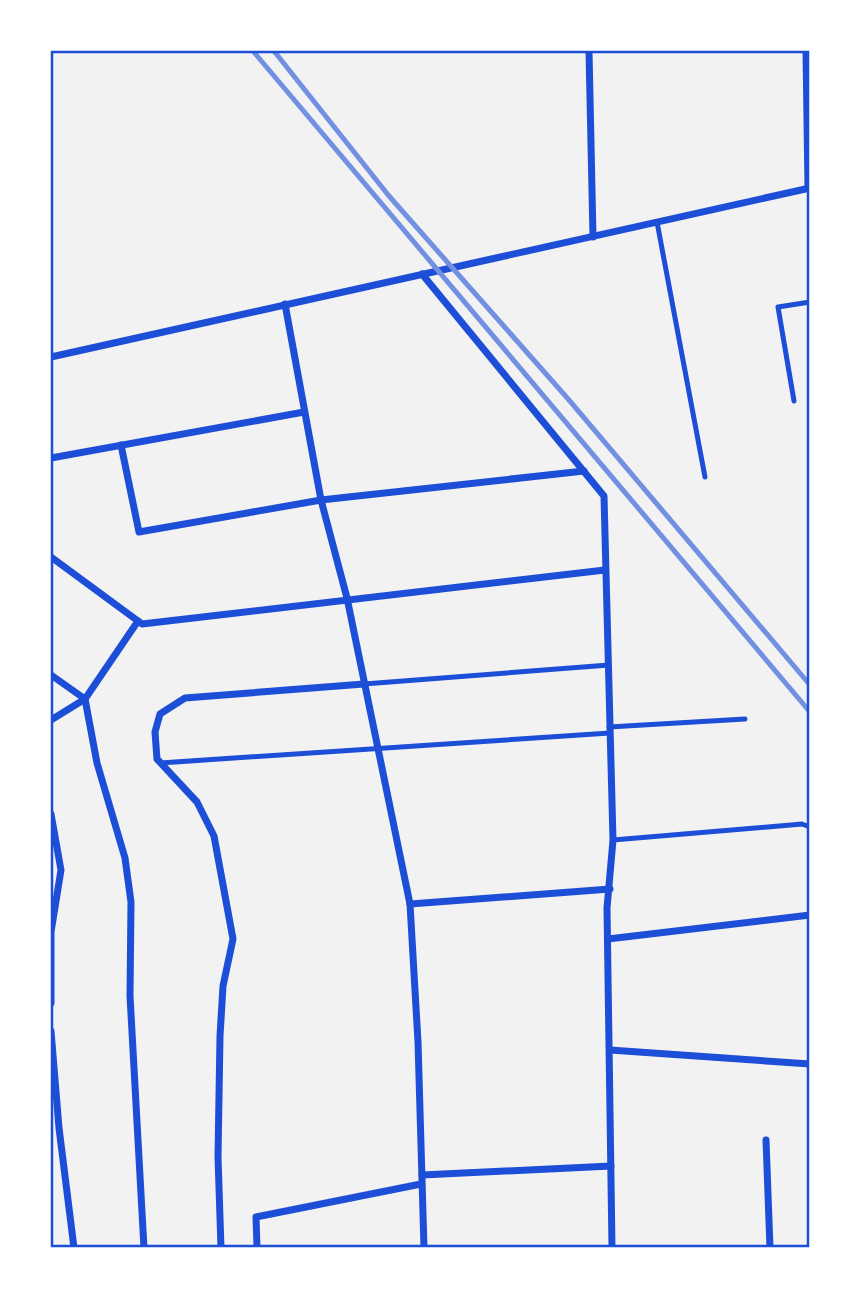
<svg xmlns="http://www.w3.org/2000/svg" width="861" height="1299" font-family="Ubuntu,sans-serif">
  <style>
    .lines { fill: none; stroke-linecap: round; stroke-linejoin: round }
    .service { stroke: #1d4ed8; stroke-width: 5 }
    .minor { stroke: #1d4ed8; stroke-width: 7 }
    .rail { stroke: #7290e2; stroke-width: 5 }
    .neatline { fill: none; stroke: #1d4ed8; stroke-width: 2.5 }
  </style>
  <rect width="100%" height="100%" fill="#f2f2f2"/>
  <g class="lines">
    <!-- service -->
    <g class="service">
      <path d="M805 51 807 188"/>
      <path d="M657 222 705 477"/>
      <path d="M794 401 778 307 810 302"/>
      <path d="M364 684 609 665"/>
      <path d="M609 727 745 719"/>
      <path d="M160 763 610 733"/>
      <path d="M613 840 802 824 810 827"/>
    </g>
    <!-- minor -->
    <g class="minor">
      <path d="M589 51 593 237"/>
      <path d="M422 274 604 496 613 840 607 908 612 1248"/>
      <path d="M285 304 321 500 347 598 410 904 418 1042 424 1248"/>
      <path d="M51 357 810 188"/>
      <path d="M121 445 139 532 321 500 584 471"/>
      <path d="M51 458 304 412"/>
      <path d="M51 557 138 621 85 699 51 720"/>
      <path d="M138 621 142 624 605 570"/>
      <path d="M51 675 85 699 97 763 125 858 131 902 130 996 144 1248"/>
      <path d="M51 814 61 870 51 932V1003"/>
      <path d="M410 904 610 889"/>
      <path d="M608 939 810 915"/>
      <path d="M51 1031 59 1128 74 1248"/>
      <path d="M610 1050 810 1064"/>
      <path d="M766 1140 770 1248"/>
      <path d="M422 1175 611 1166"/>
      <path d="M221 1248 218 1157 220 1036 223 986 233 939 214 836 197 802 157 759 155 732 160 714 185 698 364 684"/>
      <path d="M257 1248 256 1217 421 1184"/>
    </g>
    <!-- rail -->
    <g class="rail">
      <path d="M253 51 810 712"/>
      <path d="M274 51 389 196 569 400 810 685"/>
    </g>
  </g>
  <!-- border -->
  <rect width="861" height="1299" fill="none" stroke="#ffffff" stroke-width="105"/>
  <rect x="52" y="52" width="756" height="1194" class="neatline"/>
</svg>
